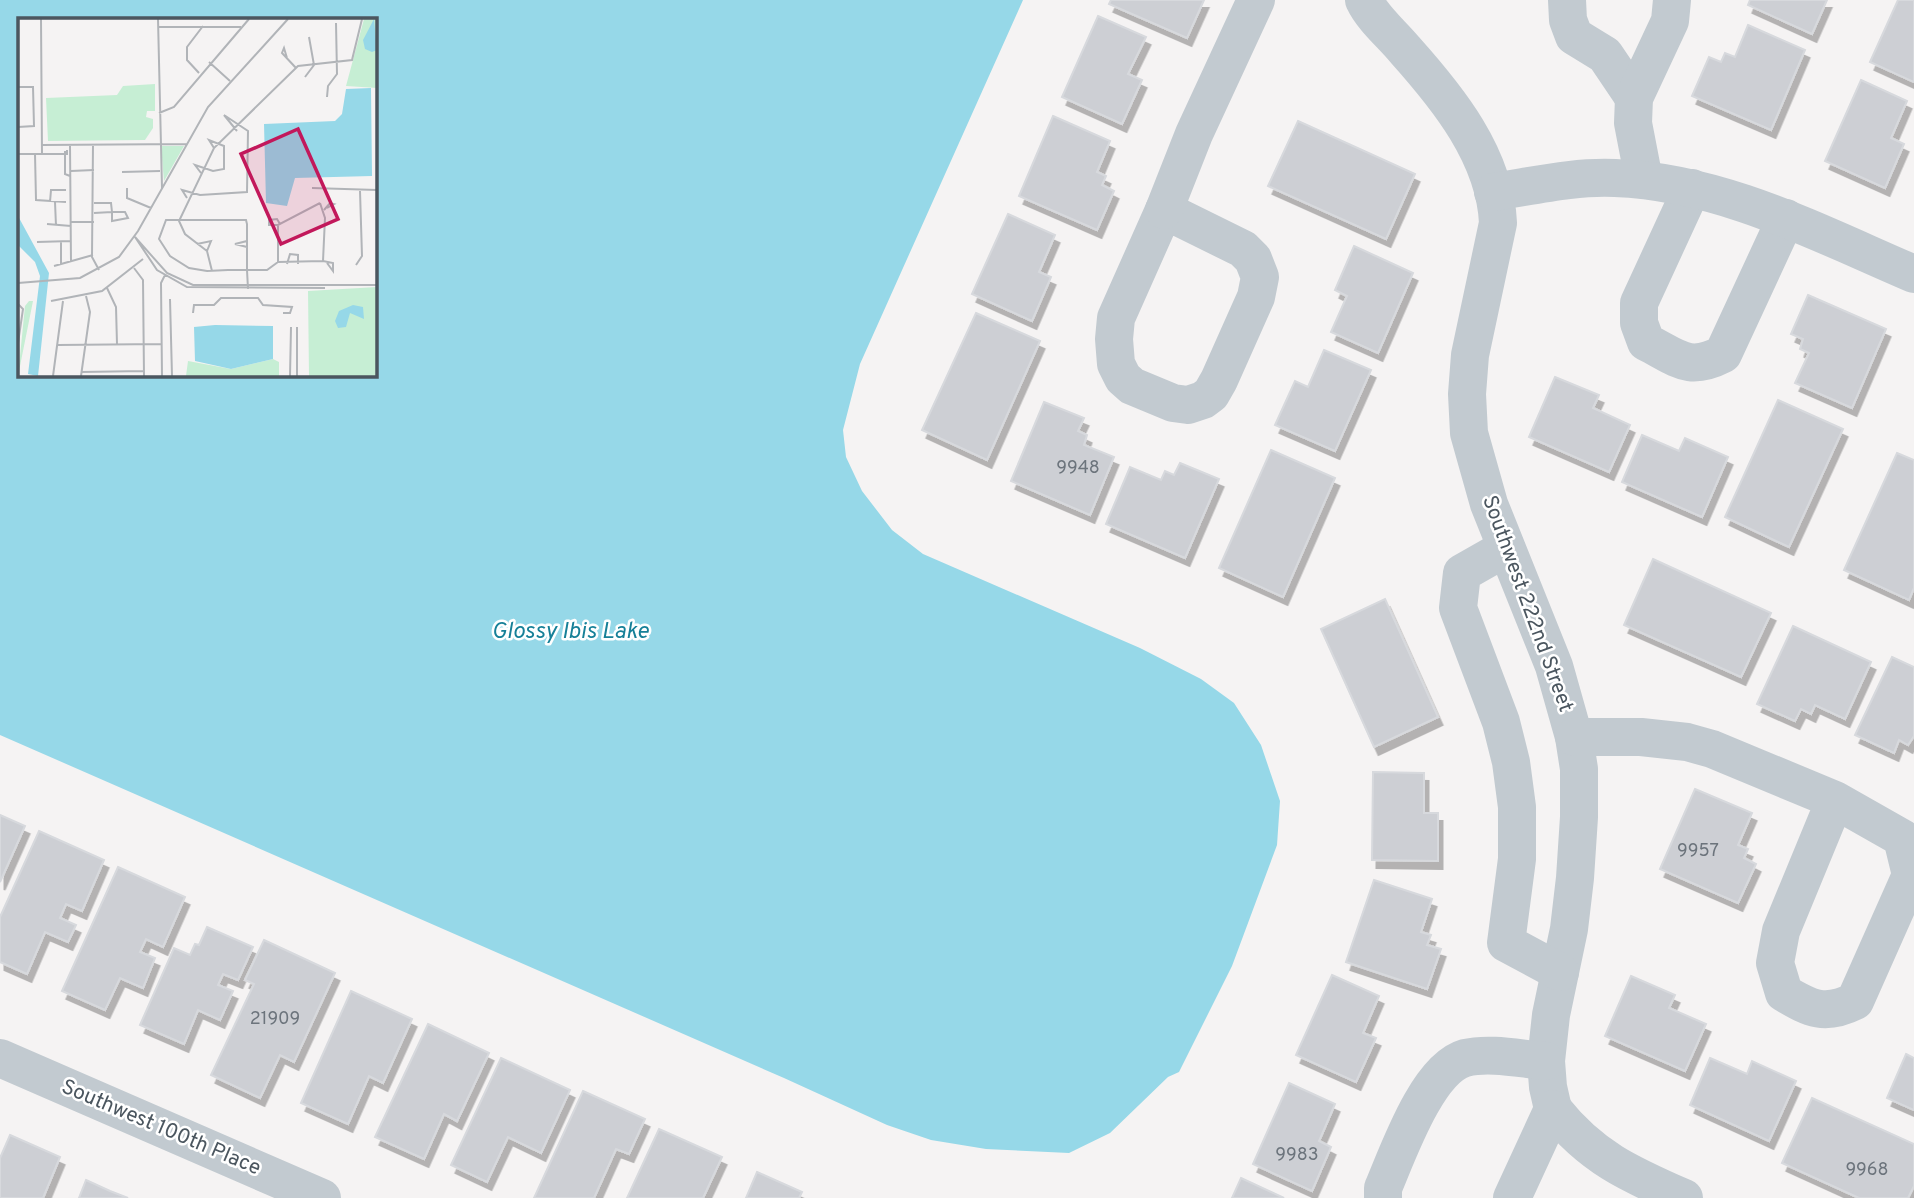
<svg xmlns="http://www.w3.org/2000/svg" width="1914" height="1198" font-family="Overpass,sans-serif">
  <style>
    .water { fill: #96d8e8; fill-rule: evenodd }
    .building { fill: #cdcfd4; stroke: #d7d9dd; stroke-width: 2; filter: url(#shadow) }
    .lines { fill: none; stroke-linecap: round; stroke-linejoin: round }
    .minor { stroke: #c2cad0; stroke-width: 38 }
    .labels { text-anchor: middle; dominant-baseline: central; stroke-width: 5; stroke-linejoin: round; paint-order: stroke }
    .number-label { font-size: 18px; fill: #6c747c }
    .street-label { font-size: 21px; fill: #4b565f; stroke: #fff }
    .water-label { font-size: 23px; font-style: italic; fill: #168098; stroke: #fff }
    .inset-road { fill: none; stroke: #b1b4b8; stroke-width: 2 }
    .view { fill: #c2185b; fill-opacity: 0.15; stroke: #c2185b; stroke-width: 3.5 }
    .inset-edge { fill: none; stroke: #4b565f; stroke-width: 3.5 }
  </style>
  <defs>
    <filter id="shadow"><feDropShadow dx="4.5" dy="8" stdDeviation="0" flood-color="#0004"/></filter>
  </defs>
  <rect width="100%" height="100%" fill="#f5f3f3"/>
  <!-- water -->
  <path class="water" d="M0 0H1023L860 364 843 430 846 457 862 491 892 530 923 554 1140 648 1201 679 1234 703 1261 745 1280 801 1277 845 1232 966 1179 1072 1168 1077 1110 1133 1069 1153 986 1149 931 1140 887 1125 784 1078 0 735ZM19 19H374V374H19Z"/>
  <!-- building -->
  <g class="building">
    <path d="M1111 0H1204L1187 38 1109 4Z"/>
    <path d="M1750 0H1827L1812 34 1748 5Z"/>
    <path d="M1898 0H1914V82L1870 62Z"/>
    <path d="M1098 16 1146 37 1128 74 1142 80 1122 124 1062 97Z"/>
    <path d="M1748 25 1805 50 1771 130 1692 96 1709 57 1721 62 1725 53 1735 57Z"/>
    <path d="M1861 80 1907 101 1891 138 1904 144 1885 188 1825 161Z"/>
    <path d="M1053 116 1110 141 1097 172 1106 176 1102 185 1114 191 1097 230 1019 196Z"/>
    <path d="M1298 121 1415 174 1386 239 1268 186Z"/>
    <path d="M1008 214 1055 235 1039 272 1051 277 1032 321 972 294Z"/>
    <path d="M1354 246 1413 273 1378 353 1331 332 1347 296 1335 290Z"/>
    <path d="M1808 295 1886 329 1852 408 1795 383 1809 353 1800 349 1803 339 1791 334Z"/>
    <path d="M976 313 1040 341 987 460 922 430Z"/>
    <path d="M1324 350 1371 370 1335 451 1275 425 1295 381 1308 387Z"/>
    <path d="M1555 377 1599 395 1593 408 1630 425 1609 472 1529 437Z"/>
    <path d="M1778 400 1843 429 1789 547 1725 517Z"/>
    <path d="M1044 402 1084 418 1078 431 1087 435 1084 445 1114 457 1090 515 1011 481Z"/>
    <path d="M1642 435 1679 451 1685 438 1728 457 1702 517 1622 482Z"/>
    <path d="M1271 450 1335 478 1283 597 1219 568Z"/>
    <path d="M1897 453 1914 460V588L1909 600 1844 570Z"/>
    <path d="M1180 463 1219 479 1185 558 1106 524 1130 467 1161 480 1165 471 1174 475Z"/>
    <path d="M1653 559 1771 613 1741 677 1624 625Z"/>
    <path d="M1385 599 1438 717 1374 747 1321 629Z"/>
    <path d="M1793 626 1871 662 1845 719 1815 705 1811 714 1801 709 1795 721 1757 704Z"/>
    <path d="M1892 657 1914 667V736L1908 745 1899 740 1894 753 1855 735Z"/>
    <path d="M1373 772 1424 773V813H1438V861L1372 860Z"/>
    <path d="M1695 789 1752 813 1738 845 1748 849 1744 858 1756 864 1738 903 1660 869Z"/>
    <path d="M0 815 25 826 0 882Z"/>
    <path d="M39 831 104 860 82 911 66 904 60 918 76 925 68 942 45 932 27 974 0 962V917Z"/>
    <path d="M118 867 185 897 163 947 146 939 140 952 155 958 143 988 120 978 105 1010 62 991Z"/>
    <path d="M1374 880 1432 899 1421 932 1431 935 1427 945 1441 949 1427 989 1346 962Z"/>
    <path d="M207 927 253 947 238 980 223 974 218 985 233 991 220 1020 198 1010 184 1044 140 1025 174 948 190 955 195 944 199 945Z"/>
    <path d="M264 940 335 973 294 1062 280 1055 260 1098 211 1075 254 984 245 980Z"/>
    <path d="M1332 975 1379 996 1363 1033 1376 1038 1356 1082 1296 1055Z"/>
    <path d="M1631 976 1675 995 1669 1008 1706 1024 1685 1071 1605 1036Z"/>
    <path d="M351 991 412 1019 383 1083 369 1076 348 1124 301 1103Z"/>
    <path d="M428 1024 489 1053 457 1121 444 1114 424 1159 375 1137Z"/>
    <path d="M1906 1054 1914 1058V1110L1887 1098Z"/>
    <path d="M501 1058 570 1090 541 1153 508 1137 487 1182 451 1165Z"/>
    <path d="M1710 1058 1747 1074 1752 1061 1796 1081 1769 1141 1690 1105Z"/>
    <path d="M1289 1083 1335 1104 1319 1141 1331 1147 1312 1191 1253 1164Z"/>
    <path d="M583 1091 645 1119 629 1154 616 1149 594 1198H534Z"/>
    <path d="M1812 1098 1914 1144V1186L1908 1198H1859L1782 1163Z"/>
    <path d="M659 1129 722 1157 703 1198H627Z"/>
    <path d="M10 1135 60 1157 43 1198H0V1158Z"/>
    <path d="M757 1172 802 1192 799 1198H746Z"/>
    <path d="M1241 1178 1284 1198H1232Z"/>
    <path d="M86 1180 110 1191 128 1198H79Z"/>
  </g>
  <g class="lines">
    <!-- minor -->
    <g class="minor">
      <path d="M1364 0C1373 19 1392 34 1405 50 1448 98 1495 156 1498 223L1470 355 1467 394 1469 433 1489 504 1554 666 1574 737 1579 769V817L1575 878 1569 929 1551 1015 1546 1061 1548 1087 1553 1109 1512 1198"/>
      <path d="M1567 0 1568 20 1574 36 1605 55 1634 98"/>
      <path d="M1644 180 1633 123 1634 98 1670 21 1672 0"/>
      <path d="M1692 188 1639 303V323L1646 342C1678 358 1688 372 1723 354L1786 218"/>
      <path d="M1493 192C1533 186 1575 176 1615 178 1722 182 1818 233 1914 274"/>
      <path d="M1164 210 1243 249 1253 259 1260 277 1256 297 1219 380 1211 394 1203 400 1188 405 1173 403 1132 386 1123 378 1116 364 1114 339 1116 318Z"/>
      <path d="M1164 210 1194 134 1256 0"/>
      <path d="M1506 548 1462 573 1458 608 1501 722 1511 762 1517 807V859L1506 943 1560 972"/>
      <path d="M1574 737H1641L1687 742 1712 749 1835 800 1902 838 1911 875 1855 1001C1825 1016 1811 1009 1784 993L1775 963 1781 931 1835 800"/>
      <path d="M0 1058 322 1198"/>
      <path d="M1553 1109C1591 1157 1629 1174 1684 1198"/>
      <path d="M1383 1198V1188C1398 1153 1427 1069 1465 1058 1490 1052 1521 1059 1546 1061"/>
    </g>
  </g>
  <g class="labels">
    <!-- number labels -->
    <g class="number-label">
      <text x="1078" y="468">9948</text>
      <text x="1698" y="851">9957</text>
      <text x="275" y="1019">21909</text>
      <text x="1297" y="1155">9983</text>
      <text x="1867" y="1170">9968</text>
    </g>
    <!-- street labels -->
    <g class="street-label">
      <text transform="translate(1527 604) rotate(70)">Southwest 222nd Street</text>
      <text transform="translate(161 1128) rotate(23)">Southwest 100th Place</text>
    </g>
    <!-- water labels -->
    <g class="water-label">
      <text x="570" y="632">Glossy Ibis Lake</text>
    </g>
  </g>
  <!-- overview -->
  <g transform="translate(18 18)">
    <rect width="359" height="359" fill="#f5f3f3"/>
    <path d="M346 1H359V70L328 68ZM137 66V93H129L128 99 135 101V110L127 122 30 123 28 80 99 77 105 68ZM143 128H166L146 163ZM359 269V358H291L290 273ZM11 283H15L0 358 7 288ZM255 341 261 344V358H168L170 343 213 351Z" fill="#c6eed4"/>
    <path d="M356 1 359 32 354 34 347 31 345 22ZM353 70 354 158 277 160 269 188 248 185 246 106 317 103 324 96 328 71ZM0 198 31 255 20 358 10 356 22 258 17 244 0 227ZM335 287 345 289 346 301 332 295 328 309 320 310 317 303 321 293ZM197 307 255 308V341L213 351 177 343 176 309Z" fill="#96d8e8"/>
    <path class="inset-road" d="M23 1 24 136M140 1 144 170M140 9H223M269 40 266 30 264 35 278 50M191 44 212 63M181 55 169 42V29L185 8M287 59 296 47 291 19M0 69H15L16 108 0 109M309 79 310 68 319 56 318 5M141 95 156 89 231 1M75 126 74 239 81 252M24 127 169 126M52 127 53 245M47 133V156L52 158M0 136H49V132M17 136 18 182 48 184M53 153 76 152M104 154 142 153M183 155 177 147 195 153 206 151V128L191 122 196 130M109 170V180L133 190M294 170 359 172M169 180 164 172 182 177 229 174 230 113 206 97 219 113M32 184 33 172H48M37 184 38 208M76 185H93L94 194V203L110 200 107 194H94L76 195M302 185 307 200 305 243M306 192 312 185 316 186 309 190M53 204H76M29 206 53 208M262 206 259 201 251 202V207H260L302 185M260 207V244M117 219 149 255 175 267H359M117 219 139 252 169 269 307 270M229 223 217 226 229 229M19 224 53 223M179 226 193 223 189 233M260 244 305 243 315 245V253L309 245M43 246V223M269 246 272 236 280 237V246M338 247 344 238 342 173M36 248 75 237M116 250 125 262 126 358M194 253 189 233 167 216 161 203 196 130 280 48 334 42 344 1M0 265 62 260 101 239 120 213 190 89 270 1M89 270 98 289 99 326M230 271 229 252V206L228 202H148L141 221 152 238 171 250 189 253 210 252H249L260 244M152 281 154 358M33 283 84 273 125 241M0 286 5 291 0 325M175 295 176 287H196L203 280H240L245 287 274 289 272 295H265M40 327 143 326M63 354 126 353M35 358 45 283M63 358 72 294 68 278M144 358 143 265 147 257M272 358 273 309M279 358V309"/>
    <path class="view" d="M280 111 320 201 263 226 223 136Z"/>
    <rect width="359" height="359" class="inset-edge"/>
  </g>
</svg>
